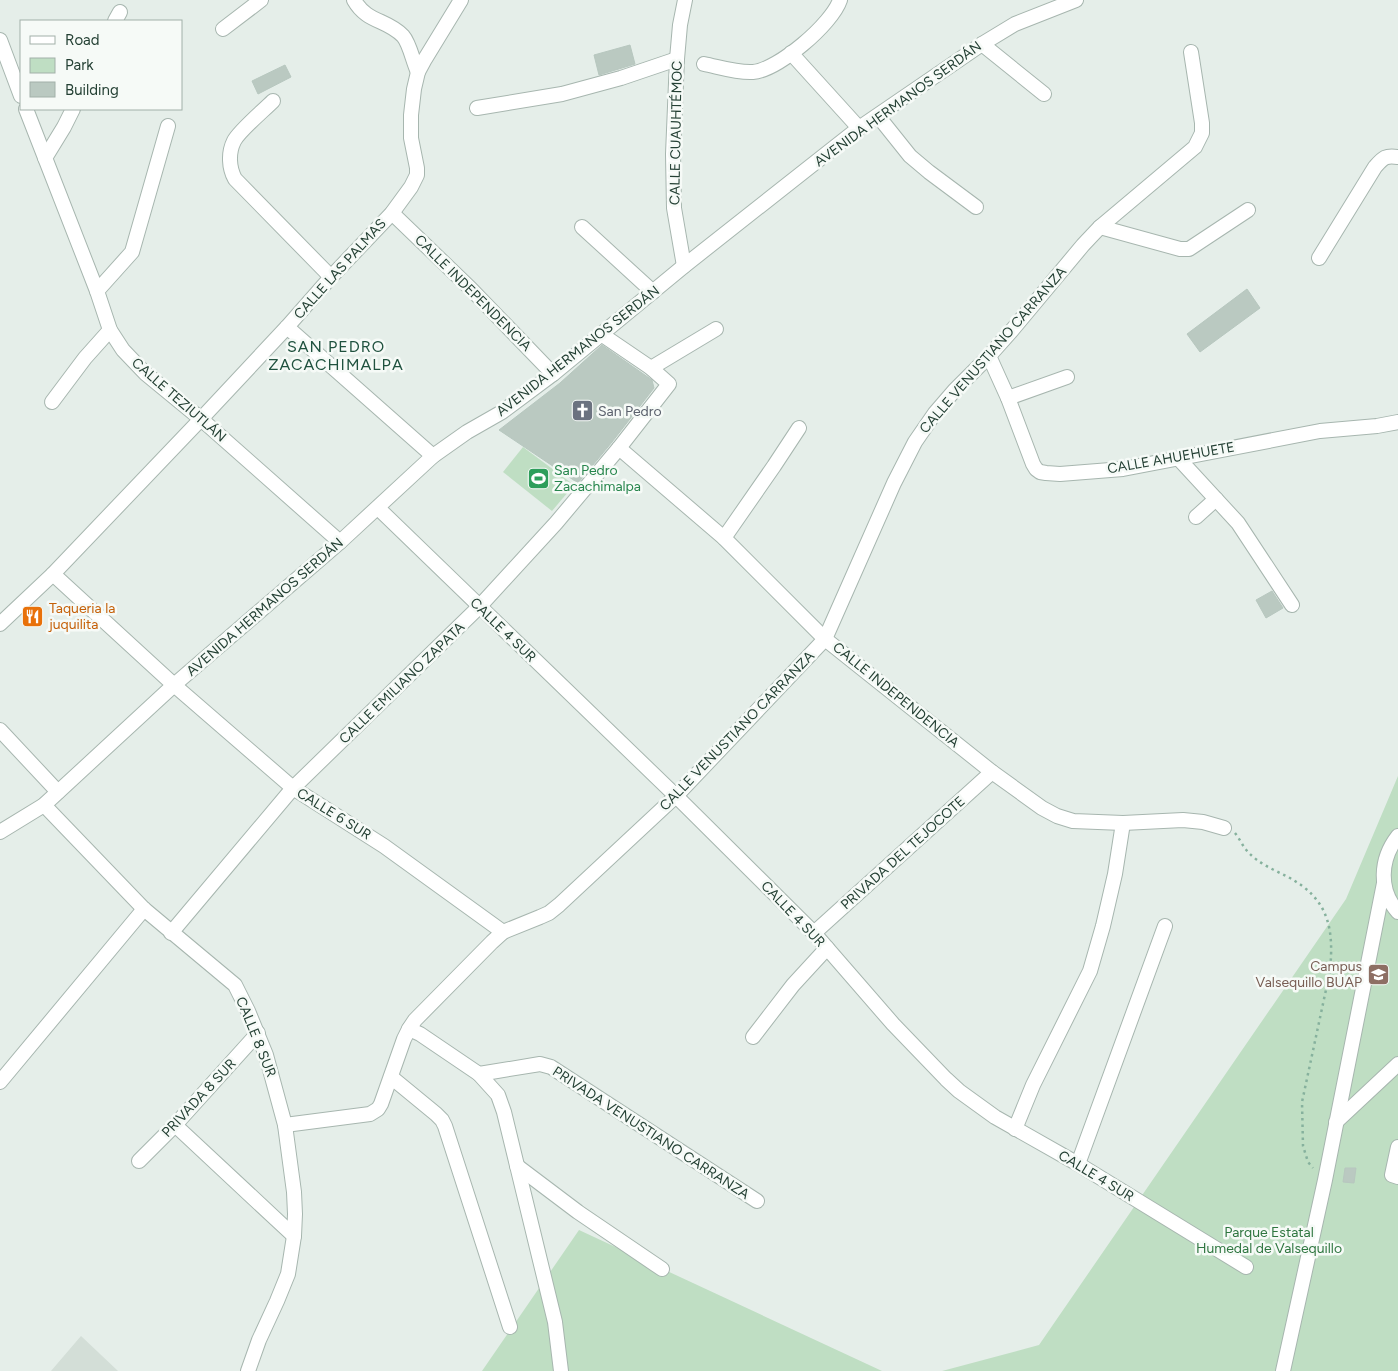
<svg xmlns="http://www.w3.org/2000/svg" width="1398" height="1371" font-family="Figtree,sans-serif">
  <style>
    .built { fill: #d3ded7 }
    .green { fill: #bfdec3 }
    .building { fill: #bac9c1; stroke: #b7c7bf }
    .lines { fill: none; stroke-linecap: round; stroke-linejoin: round }
    .minor-casing { stroke: #a7b6af; stroke-width: 16 }
    .path { stroke: #86b19d; stroke-width: 2.5; stroke-dasharray: 2.5 4; stroke-linecap: butt }
    .minor { stroke: #fff; stroke-width: 14 }
    .labels { text-anchor: middle; dominant-baseline: central; stroke-width: 5; stroke-linejoin: round; paint-order: stroke }
    .street-label { font-size: 14px; fill: #244034; stroke: #f6faf7 }
    .worship-label { font-size: 14px; fill: #5b616d; stroke: #f6faf7; text-anchor: start }
    .leisure-label { font-size: 14px; fill: #27864d; stroke: #f6faf7; text-anchor: start }
    .food-label { font-size: 14px; fill: #c56008; stroke: #f6faf7; text-anchor: start }
    .education-label { font-size: 14px; fill: #785e54; stroke: #f6faf7; text-anchor: end }
    .park-label { font-size: 14px; fill: #2f7640; stroke: #f6faf7 }
    .quarter-label { font-size: 16px; letter-spacing: 1px; fill: #20523f; stroke: #f6faf7 }
  </style>
  <rect width="100%" height="100%" fill="#e5eee9"/>
  <!-- built -->
  <path class="built" d="M81 1336 118 1371H51Z"/>
  <!-- green -->
  <g class="green">
    <path d="M523 447 574 485 552 511 503 472Z"/>
    <path d="M1398 776V1371H942L1039 1345 1346 899Z"/>
    <path d="M579 1230 882 1371H482Z"/>
  </g>
  <!-- building -->
  <g class="building">
    <path d="M630 45 635 64 599 75 594 55Z"/>
    <path d="M285 65 291 77 258 94 252 81Z"/>
    <path d="M1247 289 1260 308 1200 352 1187 334Z"/>
    <path d="M602 345 652 380 654 388 612 442 578 483 499 430 560 383Z"/>
    <path d="M1272 591 1283 608 1266 618 1256 600Z"/>
    <path d="M1345 1168H1356L1354 1183 1343 1182Z"/>
  </g>
  <g class="lines">
    <defs>
      <g id="minor">
        <path d="M354 0C367 23 387 19 403 36 410 44 413 62 418 72"/>
        <path d="M115 21 120 12"/>
        <path d="M223 29 261 0"/>
        <path d="M0 40 21 96"/>
        <path d="M982 44 1044 94"/>
        <path d="M791 53 859 128"/>
        <path d="M704 64C719 67 737 73 753 72 778 70 832 24 840 0"/>
        <path d="M273 101C263 111 239 131 234 141 228 153 229 168 235 179L331 277"/>
        <path d="M477 108 562 94 621 78 677 59"/>
        <path d="M26 109 97 291 110 330 123 350 145 373 201 419 340 542"/>
        <path d="M878 116 910 156 929 172 976 207"/>
        <path d="M45 158 64 127 73 109"/>
        <path d="M392 213 471 289 553 374"/>
        <path d="M582 227 653 292"/>
        <path d="M1100 227 1180 249H1189L1248 210"/>
        <path d="M1319 258 1375 167C1383 158 1385 155 1398 157"/>
        <path d="M684 266 674 208 673 154 677 59 680 25 685 0"/>
        <path d="M97 291 132 252 168 126"/>
        <path d="M287 327 433 456"/>
        <path d="M989 356 1008 398 1033 464 1036 469 1040 472 1046 473 1060 474 1123 469 1320 431 1377 426 1398 422"/>
        <path d="M651 368 716 329"/>
        <path d="M1008 398 1067 377"/>
        <path d="M52 402 85 358 110 330"/>
        <path d="M619 448 724 538 825 639 992 772 1042 808 1057 816 1073 821 1123 823 1183 820 1203 822 1224 828"/>
        <path d="M1179 459 1238 523 1292 605"/>
        <path d="M378 508 676 796 814 933 893 1024 946 1079 959 1091 995 1117 1078 1164 1246 1267"/>
        <path d="M1196 517 1216 499"/>
        <path d="M724 538 774 466 799 428"/>
        <path d="M53 574 174 685 293 788 384 846 503 932"/>
        <path d="M0 624 53 574 201 419 287 327 331 277 392 213 411 187 417 175V168L411 138V115L414 89 418 72 425 59 461 0"/>
        <path d="M0 730 58 792"/>
        <path d="M44 805 144 909 235 985 248 1011 266 1055 285 1125 294 1192 295 1214 294 1236 288 1274 277 1301 259 1340 248 1371"/>
        <path d="M0 832 44 805 174 685 340 542 433 456 467 432 502 412 553 374 684 266 859 128 982 44 1015 24 1076 0"/>
        <path d="M1398 836C1380 859 1378 890 1398 912"/>
        <path d="M171 933 293 788 479 607 556 523 619 448 669 384 651 368 601 334"/>
        <path d="M814 933 992 772"/>
        <path d="M409 1029 420 1034 479 1074 540 1064 551 1067 757 1201"/>
        <path d="M753 1037 793 985 827 948"/>
        <path d="M479 1074 498 1095 504 1112 555 1322 561 1371"/>
        <path d="M391 1077 436 1114 442 1120 445 1126 510 1327"/>
        <path d="M0 1082 144 909"/>
        <path d="M1336 1122 1398 1064"/>
        <path d="M175 1125 294 1236"/>
        <path d="M285 1125 370 1114 378 1109 381 1104 404 1039 409 1029 415 1020 492 942 503 932 540 917 549 913 559 905 676 796 825 639 894 483 915 442 935 413 954 391 989 356 1013 329 1083 245 1100 227 1195 147 1202 133V123L1191 52"/>
        <path d="M1015 1129 1033 1085 1090 971 1103 926 1115 874 1123 823"/>
        <path d="M1398 1147 1392 1175 1398 1177"/>
        <path d="M139 1161 175 1125 258 1033"/>
        <path d="M1078 1164 1165 926"/>
        <path d="M517 1166 578 1212 662 1269"/>
        <path d="M1283 1371 1325 1180 1384 883"/>
      </g>
    </defs>
    <!-- minor casing -->
    <use href="#minor" class="minor-casing"/>
    <!-- path -->
    <path class="path" d="M1235 833C1240 839 1243 847 1248 852 1258 863 1274 870 1288 877 1329 899 1334 928 1330 971L1302 1102 1303 1146 1308 1162 1313 1168"/>
    <!-- minor -->
    <use href="#minor" class="minor"/>
  </g>
  <!-- icons -->
  <defs>
    <symbol id="church-square" viewBox="-11 -11 22 22"><rect x="-9" y="-9" width="18" height="18" rx="4" fill="#6b7280" stroke="#f6faf7"/><path d="M-1.2-6h2.4v3.5h3.3v2.4h-3.3V6h-2.4V-.1h-3.3v-2.4h3.3Z" fill="#fff"/></symbol>
    <symbol id="stadium-square" viewBox="-11 -11 22 22"><rect x="-9" y="-9" width="18" height="18" rx="4" fill="#2e9e5b" stroke="#f6faf7"/><path d="M0-5a6.5 5 0 1 0 0 10a6.5 5 0 1 0 0-10ZM-3.5-1.8h7v3.6h-7Z" fill="#fff"/></symbol>
    <symbol id="restaurant-square" viewBox="-11 -11 22 22"><rect x="-9" y="-9" width="18" height="18" rx="4" fill="#e8710a" stroke="#f6faf7"/><path d="M-5-6h1v4h1v-4h1v4h1v-4h1v5L-1.5 .5V6h-2V.5L-5-1ZM5-6V6H3V1.5H1.5Q1.5-4 5-6Z" fill="#fff"/></symbol>
    <symbol id="university-square" viewBox="-11 -11 22 22"><rect x="-9" y="-9" width="18" height="18" rx="4" fill="#8d6e63" stroke="#f6faf7"/><path d="M0-5L7-2L0 1L-7-2ZM-4 1L0 2.5L4 1V4Q0 6-4 4Z" fill="#fff"/></symbol>
  </defs>
  <g fill-rule="evenodd">
    <use href="#church-square" x="570" y="398" width="25" height="25"/>
    <use href="#stadium-square" x="526" y="466" width="25" height="25"/>
    <use href="#restaurant-square" x="20" y="604" width="25" height="25"/>
    <use href="#university-square" x="1366" y="962" width="25" height="25"/>
  </g>
  <g class="labels">
    <!-- street labels -->
    <g class="street-label">
      <text transform="translate(898 104) rotate(-36)">AVENIDA HERMANOS SERDÁN</text>
      <text transform="translate(676 133) rotate(-89)">CALLE CUAUHTÉMOC</text>
      <text transform="translate(340 269) rotate(-48)">CALLE LAS PALMAS</text>
      <text transform="translate(473 293) rotate(45)">CALLE INDEPENDENCIA</text>
      <text transform="translate(993 350) rotate(-49)">CALLE VENUSTIANO CARRANZA</text>
      <text transform="translate(578 351) rotate(-38)">AVENIDA HERMANOS SERDÁN</text>
      <text transform="translate(179 400) rotate(41)">CALLE TEZIUTLÁN</text>
      <text transform="translate(1171 458) rotate(-10)">CALLE AHUEHUETE</text>
      <text transform="translate(265 607) rotate(-41)">AVENIDA HERMANOS SERDÁN</text>
      <text transform="translate(503 630) rotate(44)">CALLE 4 SUR</text>
      <text transform="translate(402 683) rotate(-44)">CALLE EMILIANO ZAPATA</text>
      <text transform="translate(896 695) rotate(39)">CALLE INDEPENDENCIA</text>
      <text transform="translate(737 731) rotate(-46)">CALLE VENUSTIANO CARRANZA</text>
      <text transform="translate(334 814) rotate(32)">CALLE 6 SUR</text>
      <text transform="translate(903 853) rotate(-42)">PRIVADA DEL TEJOCOTE</text>
      <text transform="translate(793 914) rotate(46)">CALLE 4 SUR</text>
      <text transform="translate(256 1037) rotate(68)">CALLE 8 SUR</text>
      <text transform="translate(199 1098) rotate(-47)">PRIVADA 8 SUR</text>
      <text transform="translate(651 1133) rotate(33)">PRIVADA VENUSTIANO CARRANZA</text>
      <text transform="translate(1096 1176) rotate(31)">CALLE 4 SUR</text>
    </g>
    <!-- worship labels -->
    <g class="worship-label">
      <text x="598" y="411">San Pedro</text>
    </g>
    <!-- leisure labels -->
    <g class="leisure-label">
      <text x="554" y="470">San Pedro<tspan x="554" dy="16">Zacachimalpa</tspan></text>
    </g>
    <!-- food labels -->
    <g class="food-label">
      <text x="49" y="608">Taqueria la<tspan x="49" dy="16">juquilita</tspan></text>
    </g>
    <!-- education labels -->
    <g class="education-label">
      <text x="1362" y="966">Campus<tspan x="1362" dy="16">Valsequillo BUAP</tspan></text>
    </g>
    <!-- park labels -->
    <g class="park-label">
      <text x="1269" y="1232">Parque Estatal<tspan x="1269" dy="16">Humedal de Valsequillo</tspan></text>
    </g>
    <!-- quarter labels -->
    <g class="quarter-label">
      <text x="336" y="346">SAN PEDRO<tspan x="336" dy="18">ZACACHIMALPA</tspan></text>
    </g>
  </g>
  <!-- legend -->
  <rect x="20" y="20" width="162" height="90" fill="#f6faf7" stroke="#a2b0a9"/>
  <rect x="30" y="36" width="25" height="8" fill="#ffffff" stroke="#a2b0a9"/>
  <text x="65" y="45" font-size="15" fill="#244034">Road</text>
  <rect x="30" y="58" width="25" height="15" fill="#bfdec3" stroke="#a2b0a9"/>
  <text x="65" y="70" font-size="15" fill="#244034">Park</text>
  <rect x="30" y="82" width="25" height="15" fill="#bac9c1" stroke="#a2b0a9"/>
  <text x="65" y="95" font-size="15" fill="#244034">Building</text>
</svg>
